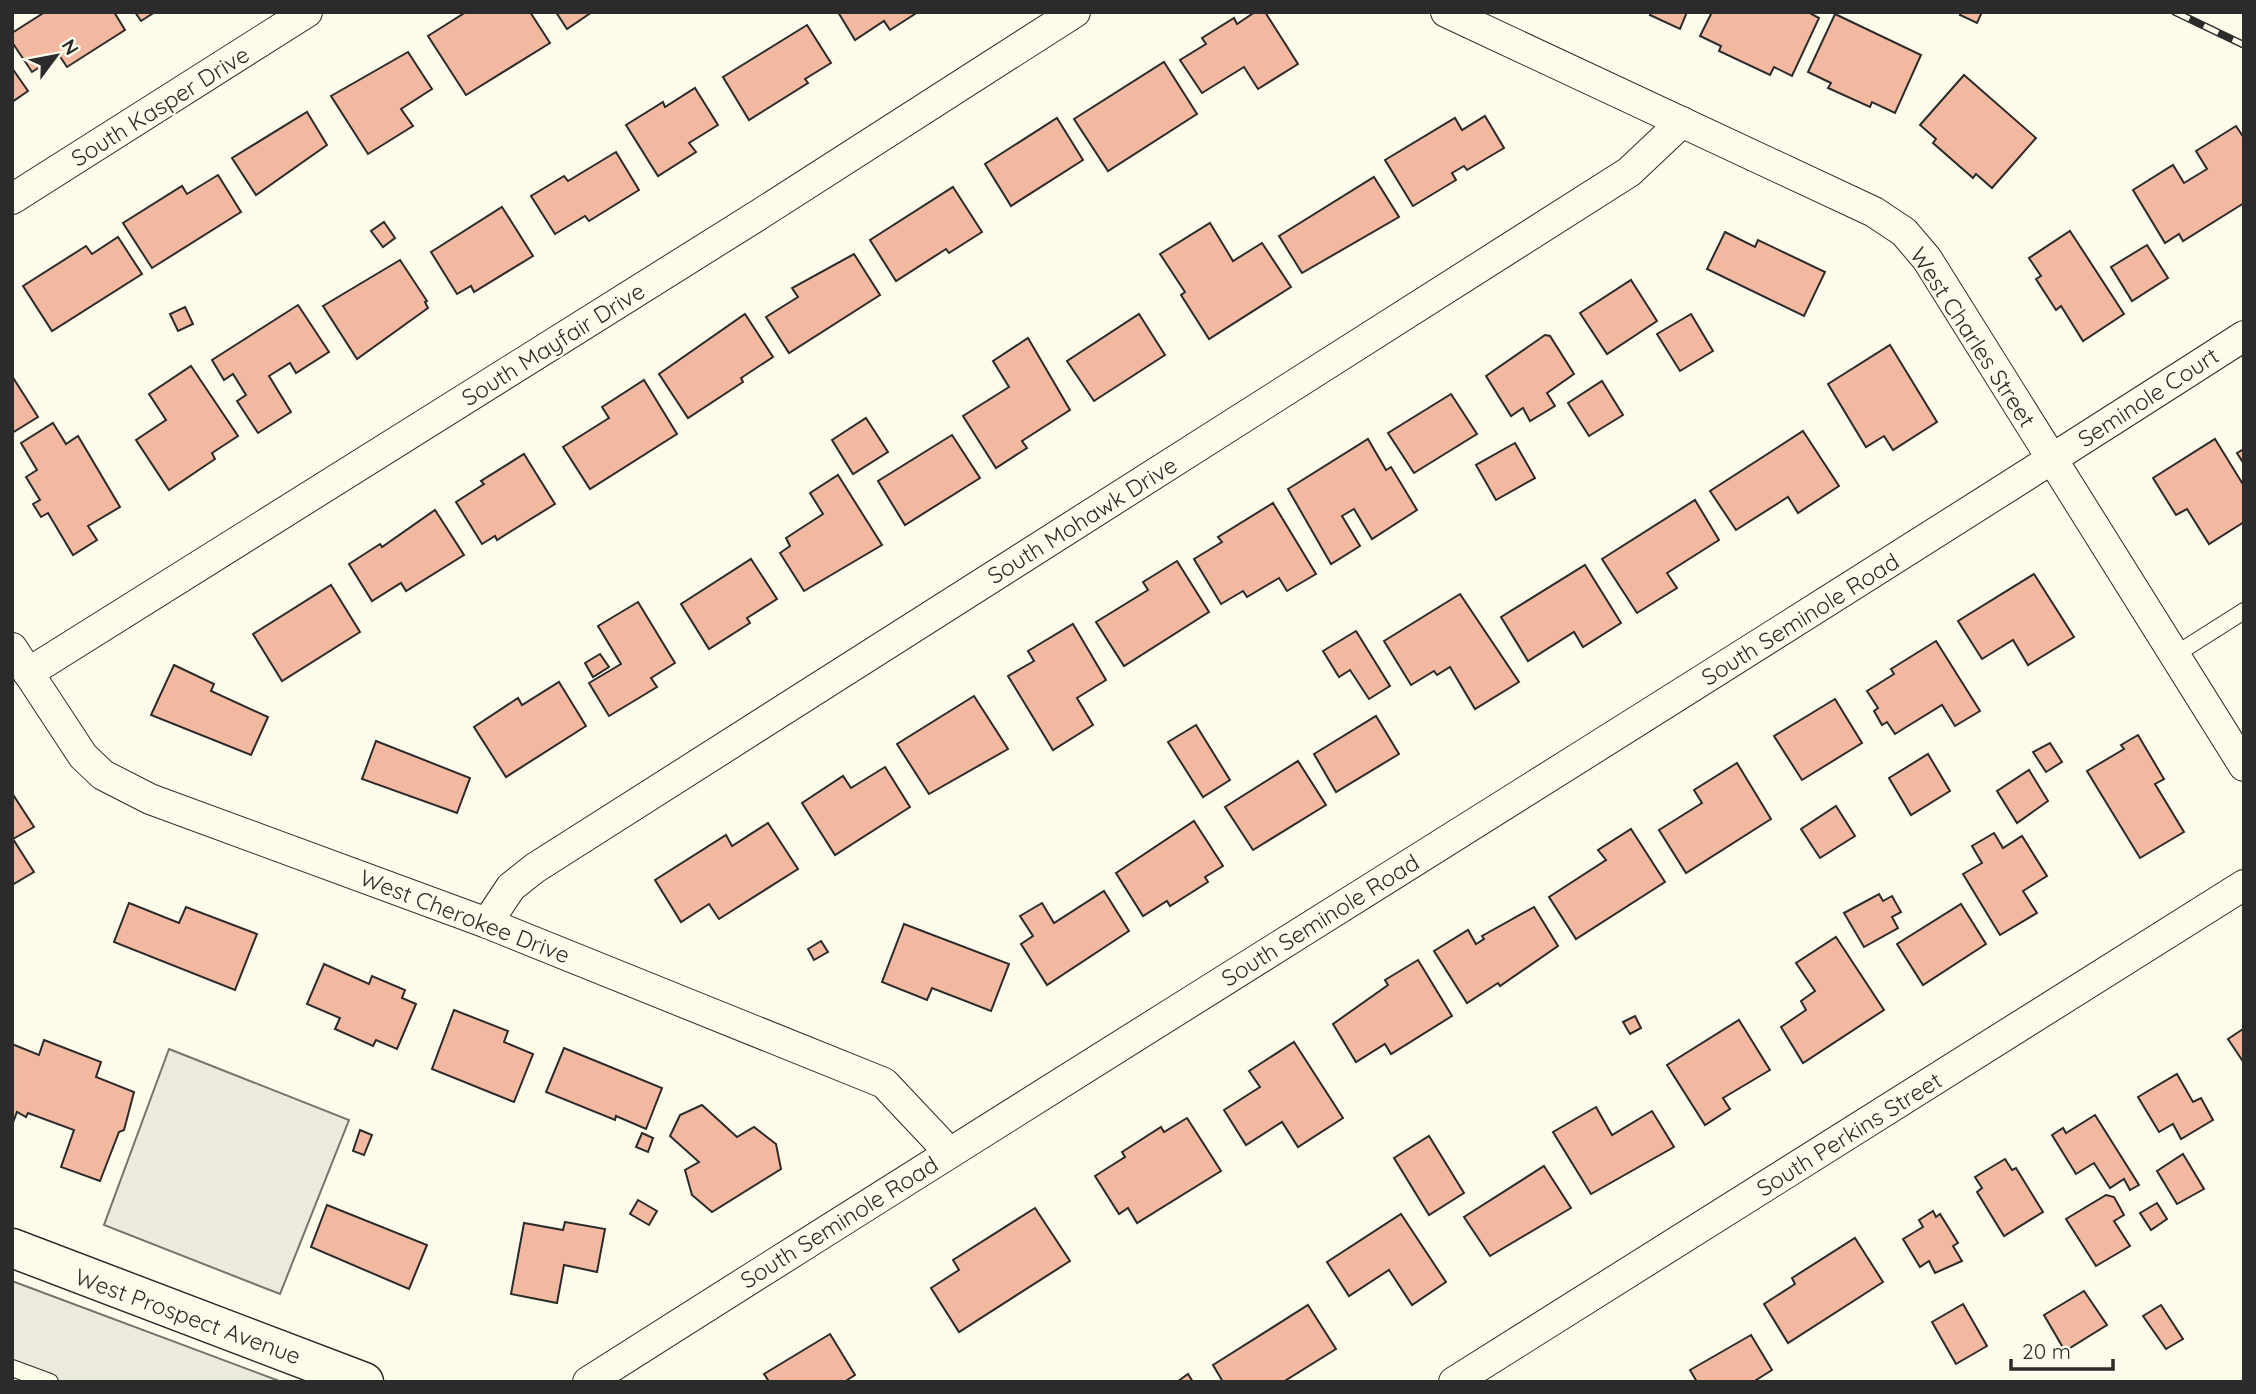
<svg xmlns="http://www.w3.org/2000/svg" width="2256" height="1394" font-family="Quicksand,sans-serif">
  <style>
    .green { fill: #ecebdb; stroke: #74746e; stroke-width: 2 }
    .building { fill: #f2b8a0; stroke: #2b2b2b; stroke-width: 2 }
    .lines { fill: none; stroke-linecap: round; stroke-linejoin: round }
    .lane-casing { stroke: #2b2b2b; stroke-width: 18 }
    .street-casing { stroke: #2b2b2b; stroke-width: 32 }
    .secondary-casing { stroke: #2b2b2b; stroke-width: 41 }
    .lane { stroke: #fdfbea; stroke-width: 16 }
    .street { stroke: #fdfbea; stroke-width: 30 }
    .secondary { stroke: #fdfbea; stroke-width: 38 }
    .rail-casing { stroke: #2b2b2b; stroke-width: 8 }
    .rail { stroke: #fdfbea; stroke-width: 5; stroke-dasharray: 16; stroke-linecap: butt }
    .labels { text-anchor: middle; dominant-baseline: central; stroke-width: 5; stroke-linejoin: round; paint-order: stroke }
    .street-label { font-size: 23px; fill: #2b2b2b; stroke: #fdfbea }
  </style>
  <rect width="100%" height="100%" fill="#fdfbea"/>
  <!-- green -->
  <g class="green">
    <path d="M169 1049 349 1120 280 1294 104 1225Z"/>
    <path d="M12 1281 282 1382H12Z"/>
  </g>
  <!-- building -->
  <g class="building">
    <path d="M45 12H114L125 30 67 67 59 55 32 72 12 42V33Z"/>
    <path d="M135 12H155L141 21Z"/>
    <path d="M466 12H530L550 43 466 95 428 36Z"/>
    <path d="M556 12H592L567 29Z"/>
    <path d="M838 12H918L890 30 884 21 855 40Z"/>
    <path d="M1255 12H1265L1298 64 1258 89 1244 67 1202 93 1180 60 1206 44 1202 38 1234 18 1237 24Z"/>
    <path d="M1652 12H1687L1680 29 1650 15Z"/>
    <path d="M1712 12H1808L1819 18 1792 76 1774 67 1770 75 1719 51 1721 46 1700 36Z"/>
    <path d="M1961 12H1982L1977 23 1960 15Z"/>
    <path d="M1835 14 1921 55 1895 113 1872 102 1870 107 1828 88 1831 83 1808 72Z"/>
    <path d="M807 25 831 63 805 79 808 83 749 120 723 77Z"/>
    <path d="M408 52 432 89 401 109 413 126 368 154 331 96Z"/>
    <path d="M1164 62 1197 114 1108 171 1074 119Z"/>
    <path d="M12 68 28 91 12 102Z"/>
    <path d="M1964 75 2036 138 1992 188 1976 174 1973 178 1933 143 1936 139 1920 125Z"/>
    <path d="M695 88 718 125 689 143 696 152 658 176 626 125 663 102 665 107Z"/>
    <path d="M307 112 327 145 256 195 232 158Z"/>
    <path d="M1485 116 1504 148 1467 170 1464 166 1452 173 1456 180 1413 206 1385 160 1455 118 1462 130Z"/>
    <path d="M1057 118 1083 160 1011 206 985 164Z"/>
    <path d="M2236 126 2244 138V203L2183 241 2179 234 2165 243 2133 190 2173 165 2184 183 2207 169 2196 151Z"/>
    <path d="M616 152 639 190 589 221 585 216 555 234 531 196 564 176 568 181Z"/>
    <path d="M218 175 241 212 152 268 123 223 182 186 187 194Z"/>
    <path d="M1374 177 1399 217 1302 273 1279 236Z"/>
    <path d="M953 187 982 232 949 253 946 249 896 281 870 240Z"/>
    <path d="M502 207 533 256 474 292 471 286 457 294 431 252Z"/>
    <path d="M384 222 395 238 383 247 371 231Z"/>
    <path d="M1210 223 1233 261 1262 243 1291 287 1209 339 1181 295 1185 292 1160 254Z"/>
    <path d="M2070 231 2124 314 2083 341 2061 306 2056 310 2036 279 2041 276 2029 258Z"/>
    <path d="M1725 232 1755 247 1758 240 1825 272 1804 316 1707 269Z"/>
    <path d="M118 237 142 274 52 331 23 286 86 246 92 254Z"/>
    <path d="M2147 245 2168 278 2132 301 2111 267Z"/>
    <path d="M854 254 880 295 789 353 766 317 798 297 792 288Z"/>
    <path d="M400 260 427 301 425 302 428 308 357 359 323 306Z"/>
    <path d="M1631 280 1657 321 1607 354 1580 313Z"/>
    <path d="M298 305 329 352 296 373 290 363 269 376 291 412 258 433 237 401 246 395 233 374 224 380 212 360Z"/>
    <path d="M185 307 193 324 178 331 170 314Z"/>
    <path d="M745 314 773 357 741 378 743 382 688 418 659 374Z"/>
    <path d="M1139 314 1165 355 1094 401 1067 361Z"/>
    <path d="M1691 314 1713 351 1680 371 1657 334Z"/>
    <path d="M1545 335 1550 336 1574 374 1547 393 1555 406 1530 421 1523 408 1511 416 1486 376Z"/>
    <path d="M1028 338 1070 410 1022 441 1027 448 996 468 963 416 1009 387 993 361Z"/>
    <path d="M1890 345 1937 422 1893 450 1884 436 1866 447 1828 384Z"/>
    <path d="M191 366 238 436 212 453 215 459 169 490 136 440 166 420 149 394Z"/>
    <path d="M12 376 38 417 12 433Z"/>
    <path d="M644 380 677 434 590 489 563 447 609 418 602 407Z"/>
    <path d="M1602 381 1623 415 1589 436 1568 403Z"/>
    <path d="M1451 394 1477 434 1414 473 1388 433Z"/>
    <path d="M866 418 888 452 853 474 832 440Z"/>
    <path d="M53 423 66 444 78 436 120 507 88 526 97 540 73 555 48 513 41 517 33 504 40 500 26 477 37 470 21 443Z"/>
    <path d="M1803 431 1839 486 1798 513 1788 497 1736 530 1710 491Z"/>
    <path d="M952 435 980 478 905 525 878 481Z"/>
    <path d="M1368 439 1386 470 1391 467 1417 510 1372 539 1354 509 1342 516 1360 546 1331 564 1288 489Z"/>
    <path d="M2215 439 2244 486V522L2209 544 2187 509 2176 515 2153 478Z"/>
    <path d="M1515 443 1535 478 1496 500 1476 465Z"/>
    <path d="M2244 449V464L2237 453Z"/>
    <path d="M524 454 555 504 497 540 495 536 482 544 456 502 484 484 481 481Z"/>
    <path d="M838 475 882 545 804 591 780 553 790 546 786 538 823 514 810 493Z"/>
    <path d="M1695 500 1719 540 1667 573 1677 588 1637 613 1602 559Z"/>
    <path d="M1273 503 1316 574 1287 591 1279 578 1247 597 1243 591 1221 604 1194 559 1222 542 1218 537Z"/>
    <path d="M435 510 464 555 406 591 401 583 372 601 349 564 380 544 382 547Z"/>
    <path d="M751 559 777 599 747 618 750 623 709 649 681 604Z"/>
    <path d="M1177 561 1209 612 1124 666 1096 622 1148 590 1143 582Z"/>
    <path d="M1585 565 1621 623 1583 647 1574 632 1528 661 1501 617Z"/>
    <path d="M2034 574 2074 637 2028 665 2013 640 1982 659 1958 621Z"/>
    <path d="M331 585 360 632 282 681 253 634Z"/>
    <path d="M1460 594 1519 682 1475 709 1450 667 1437 675 1434 671 1411 685 1384 641Z"/>
    <path d="M638 602 675 663 651 678 657 687 609 716 589 683 621 664 598 626Z"/>
    <path d="M1073 624 1106 680 1077 698 1093 725 1053 750 1008 676 1034 661 1028 651Z"/>
    <path d="M1356 631 1390 686 1369 699 1350 670 1339 677 1323 651Z"/>
    <path d="M1936 641 1980 711 1955 726 1942 705 1895 734 1887 722 1882 725 1874 711 1878 708 1867 691 1894 674 1891 669Z"/>
    <path d="M600 654 609 667 593 677 585 663Z"/>
    <path d="M174 665 214 684 211 691 268 717 251 755 151 715Z"/>
    <path d="M559 682 586 726 506 777 474 727 518 698 522 705Z"/>
    <path d="M974 696 1008 749 929 794 897 744Z"/>
    <path d="M1835 699 1862 743 1802 780 1774 736Z"/>
    <path d="M1376 716 1399 754 1336 792 1314 754Z"/>
    <path d="M1196 725 1230 780 1203 797 1168 742Z"/>
    <path d="M2138 735 2164 779 2155 784 2184 832 2140 858 2087 771 2124 749 2121 745Z"/>
    <path d="M376 741 470 778 457 813 362 779Z"/>
    <path d="M2050 743 2062 762 2046 772 2033 752Z"/>
    <path d="M1928 754 1950 791 1911 815 1889 778Z"/>
    <path d="M1298 761 1326 805 1253 850 1225 807Z"/>
    <path d="M1737 763 1771 819 1686 873 1659 830 1702 803 1694 790Z"/>
    <path d="M885 767 910 807 835 855 802 803 843 776 851 788Z"/>
    <path d="M2029 770 2048 801 2017 823 1997 791Z"/>
    <path d="M12 793 34 827 13 839 34 872 12 885Z"/>
    <path d="M1836 806 1855 836 1820 858 1801 829Z"/>
    <path d="M1194 821 1223 866 1205 877 1208 882 1170 906 1167 901 1143 916 1116 873Z"/>
    <path d="M768 823 798 869 719 919 709 904 681 922 655 880 726 835 732 846Z"/>
    <path d="M1631 829 1665 882 1576 939 1549 897 1606 860 1598 850Z"/>
    <path d="M1994 833 2003 848 2022 836 2047 876 2023 891 2037 913 2000 935 1963 874 1982 863 1972 846Z"/>
    <path d="M1104 891 1129 931 1047 985 1021 944 1033 936 1020 916 1042 903 1054 923Z"/>
    <path d="M1879 894 1883 901 1892 896 1901 912 1892 917 1898 928 1864 947 1844 913Z"/>
    <path d="M129 903 179 923 186 907 257 934 235 990 114 942Z"/>
    <path d="M1961 904 1986 944 1923 985 1897 944Z"/>
    <path d="M1534 907 1558 946 1500 986 1498 983 1467 1003 1434 951 1468 930 1476 944 1484 939 1482 936Z"/>
    <path d="M904 924 1009 964 991 1011 932 988 927 1000 882 982Z"/>
    <path d="M1836 937 1884 1010 1803 1063 1781 1027 1806 1010 1801 1001 1815 991 1796 963Z"/>
    <path d="M821 941 828 952 814 960 808 949Z"/>
    <path d="M1418 960 1452 1016 1391 1054 1385 1044 1356 1062 1333 1024 1388 985 1385 980Z"/>
    <path d="M324 964 369 984 372 976 405 990 402 998 416 1004 397 1049 376 1040 373 1046 335 1029 340 1018 307 1004Z"/>
    <path d="M454 1010 508 1031 504 1042 533 1054 514 1102 432 1069Z"/>
    <path d="M1635 1016 1641 1028 1630 1034 1623 1022Z"/>
    <path d="M1739 1020 1770 1070 1723 1098 1730 1109 1705 1125 1667 1065Z"/>
    <path d="M2244 1025V1063L2228 1039 2243 1029Z"/>
    <path d="M44 1040 101 1062 96 1077 134 1092 124 1130 119 1132 100 1181 61 1167 74 1130 28 1113 26 1117 17 1112 12 1125V1044L39 1055Z"/>
    <path d="M1294 1042 1343 1118 1298 1147 1282 1122 1246 1145 1224 1110 1260 1087 1249 1071Z"/>
    <path d="M564 1048 662 1088 646 1129 616 1116 615 1120 546 1092Z"/>
    <path d="M2177 1074 2193 1102 2201 1098 2213 1120 2181 1139 2173 1124 2159 1132 2138 1097Z"/>
    <path d="M702 1105 737 1137 754 1127 776 1144 781 1169 712 1212 692 1195 685 1170 699 1162 670 1136 680 1115Z"/>
    <path d="M1596 1107 1612 1135 1652 1111 1674 1147 1591 1194 1553 1132Z"/>
    <path d="M2095 1115 2139 1185 2130 1190 2124 1179 2110 1188 2094 1163 2076 1174 2052 1135 2063 1128 2066 1133Z"/>
    <path d="M1187 1118 1221 1171 1137 1223 1128 1208 1119 1214 1095 1176 1125 1157 1122 1152 1161 1127 1164 1132Z"/>
    <path d="M360 1130 372 1135 364 1155 353 1151Z"/>
    <path d="M642 1133 653 1138 648 1152 636 1147Z"/>
    <path d="M1429 1136 1464 1193 1429 1215 1394 1158Z"/>
    <path d="M2183 1154 2204 1189 2177 1204 2157 1171Z"/>
    <path d="M2005 1159 2012 1170 2016 1168 2043 1212 2004 1236 1977 1192 1982 1188 1975 1177Z"/>
    <path d="M1544 1166 1571 1208 1490 1256 1464 1217Z"/>
    <path d="M2106 1195 2114 1197 2124 1215 2114 1221 2130 1246 2096 1266 2066 1219Z"/>
    <path d="M638 1200 657 1211 649 1225 630 1214Z"/>
    <path d="M2157 1203 2167 1219 2151 1230 2140 1213Z"/>
    <path d="M327 1205 427 1245 409 1289 311 1247Z"/>
    <path d="M1035 1208 1070 1261 959 1332 931 1288 959 1270 953 1260Z"/>
    <path d="M1933 1211 1936 1217 1940 1214 1958 1243 1953 1246 1962 1261 1935 1273 1929 1261 1920 1267 1903 1239 1923 1227 1919 1220Z"/>
    <path d="M1401 1214 1446 1282 1412 1305 1389 1270 1349 1296 1327 1262Z"/>
    <path d="M565 1222 605 1229 597 1272 564 1265 557 1303 511 1294 524 1223 563 1230Z"/>
    <path d="M1855 1238 1883 1282 1788 1343 1764 1304 1795 1284 1792 1278Z"/>
    <path d="M2084 1291 2107 1325 2065 1351 2044 1315Z"/>
    <path d="M1963 1304 1987 1346 1956 1364 1932 1322Z"/>
    <path d="M1308 1305 1336 1349 1283 1382H1223L1213 1365Z"/>
    <path d="M2161 1305 2183 1339 2166 1349 2143 1316Z"/>
    <path d="M830 1334 855 1375 844 1382H765L768 1380 764 1374Z"/>
    <path d="M1751 1335 1772 1370 1753 1382H1697L1690 1370Z"/>
    <path d="M1188 1374 1193 1382H1177Z"/>
  </g>
  <g class="lines">
    <defs>
      <g id="lane">
        <path d="M2173 656 2244 611"/>
        <path d="M12 1368 50 1382"/>
      </g>
      <g id="street">
        <path d="M1446 12 1874 212 1904 232 1927 259 2244 766"/>
        <path d="M12 199 307 12"/>
        <path d="M12 648 83 756 103 775 150 799 487 923 884 1083 949 1152"/>
        <path d="M28 673 760 214 1075 12"/>
        <path d="M487 923 511 887 535 868 1629 172 1682 122"/>
        <path d="M588 1382C1139 1031 1695 689 2244 336"/>
        <path d="M1454 1382 2244 885"/>
      </g>
      <path id="secondary" d="M12 1248 364 1382"/>
    </defs>
    <!-- lane casing -->
    <use href="#lane" class="lane-casing"/>
    <!-- street casing -->
    <use href="#street" class="street-casing"/>
    <!-- secondary casing -->
    <use href="#secondary" class="secondary-casing"/>
    <!-- lane -->
    <use href="#lane" class="lane"/>
    <!-- street -->
    <use href="#street" class="street"/>
    <!-- secondary -->
    <use href="#secondary" class="secondary"/>
    <defs>
      <path id="rail" d="M2175 12 2244 45"/>
    </defs>
    <!-- rail casing -->
    <use href="#rail" class="rail-casing"/>
    <!-- rail -->
    <use href="#rail" class="rail"/>
  </g>
  <g class="labels">
    <!-- street labels -->
    <g class="street-label">
      <text transform="translate(160 106) rotate(-32)">South Kasper Drive</text>
      <text transform="translate(1973 337) rotate(57)">West Charles Street</text>
      <text transform="translate(553 344) rotate(-32)">South Mayfair Drive</text>
      <text transform="translate(2148 397) rotate(-33)">Seminole Court</text>
      <text transform="translate(1082 520) rotate(-32)">South Mohawk Drive</text>
      <text transform="translate(1800 619) rotate(-32)">South Seminole Road</text>
      <text transform="translate(465 916) rotate(21)">West Cherokee Drive</text>
      <text transform="translate(1320 920) rotate(-32)">South Seminole Road</text>
      <text transform="translate(1849 1134) rotate(-32)">South Perkins Street</text>
      <text transform="translate(839 1222) rotate(-32)">South Seminole Road</text>
      <text transform="translate(188 1316) rotate(20)">West Prospect Avenue</text>
    </g>
  </g>
  <!-- border -->
  <rect width="2256" height="1394" fill="none" stroke="#2b2b2b" stroke-width="28"/>
  <!-- north arrow -->
  <g transform="translate(56 56) rotate(58)" stroke="#fdfbea" stroke-width="5" paint-order="stroke">
  <path d="M0-5L12 26L0 18L-12 26Z" fill="#2b2b2b"/>
  <text y="-10" font-size="19" font-weight="bold" text-anchor="middle" fill="#2b2b2b">N</text>
  </g>
  <!-- scale -->
  <path d="M2011 1359v10h102v-10" fill="none" stroke="#2b2b2b" stroke-width="3.5"/>
  <text x="2022" y="1359" font-size="21" fill="#2b2b2b" stroke="#fdfbea" stroke-width="5" paint-order="stroke">20 m</text>
</svg>
